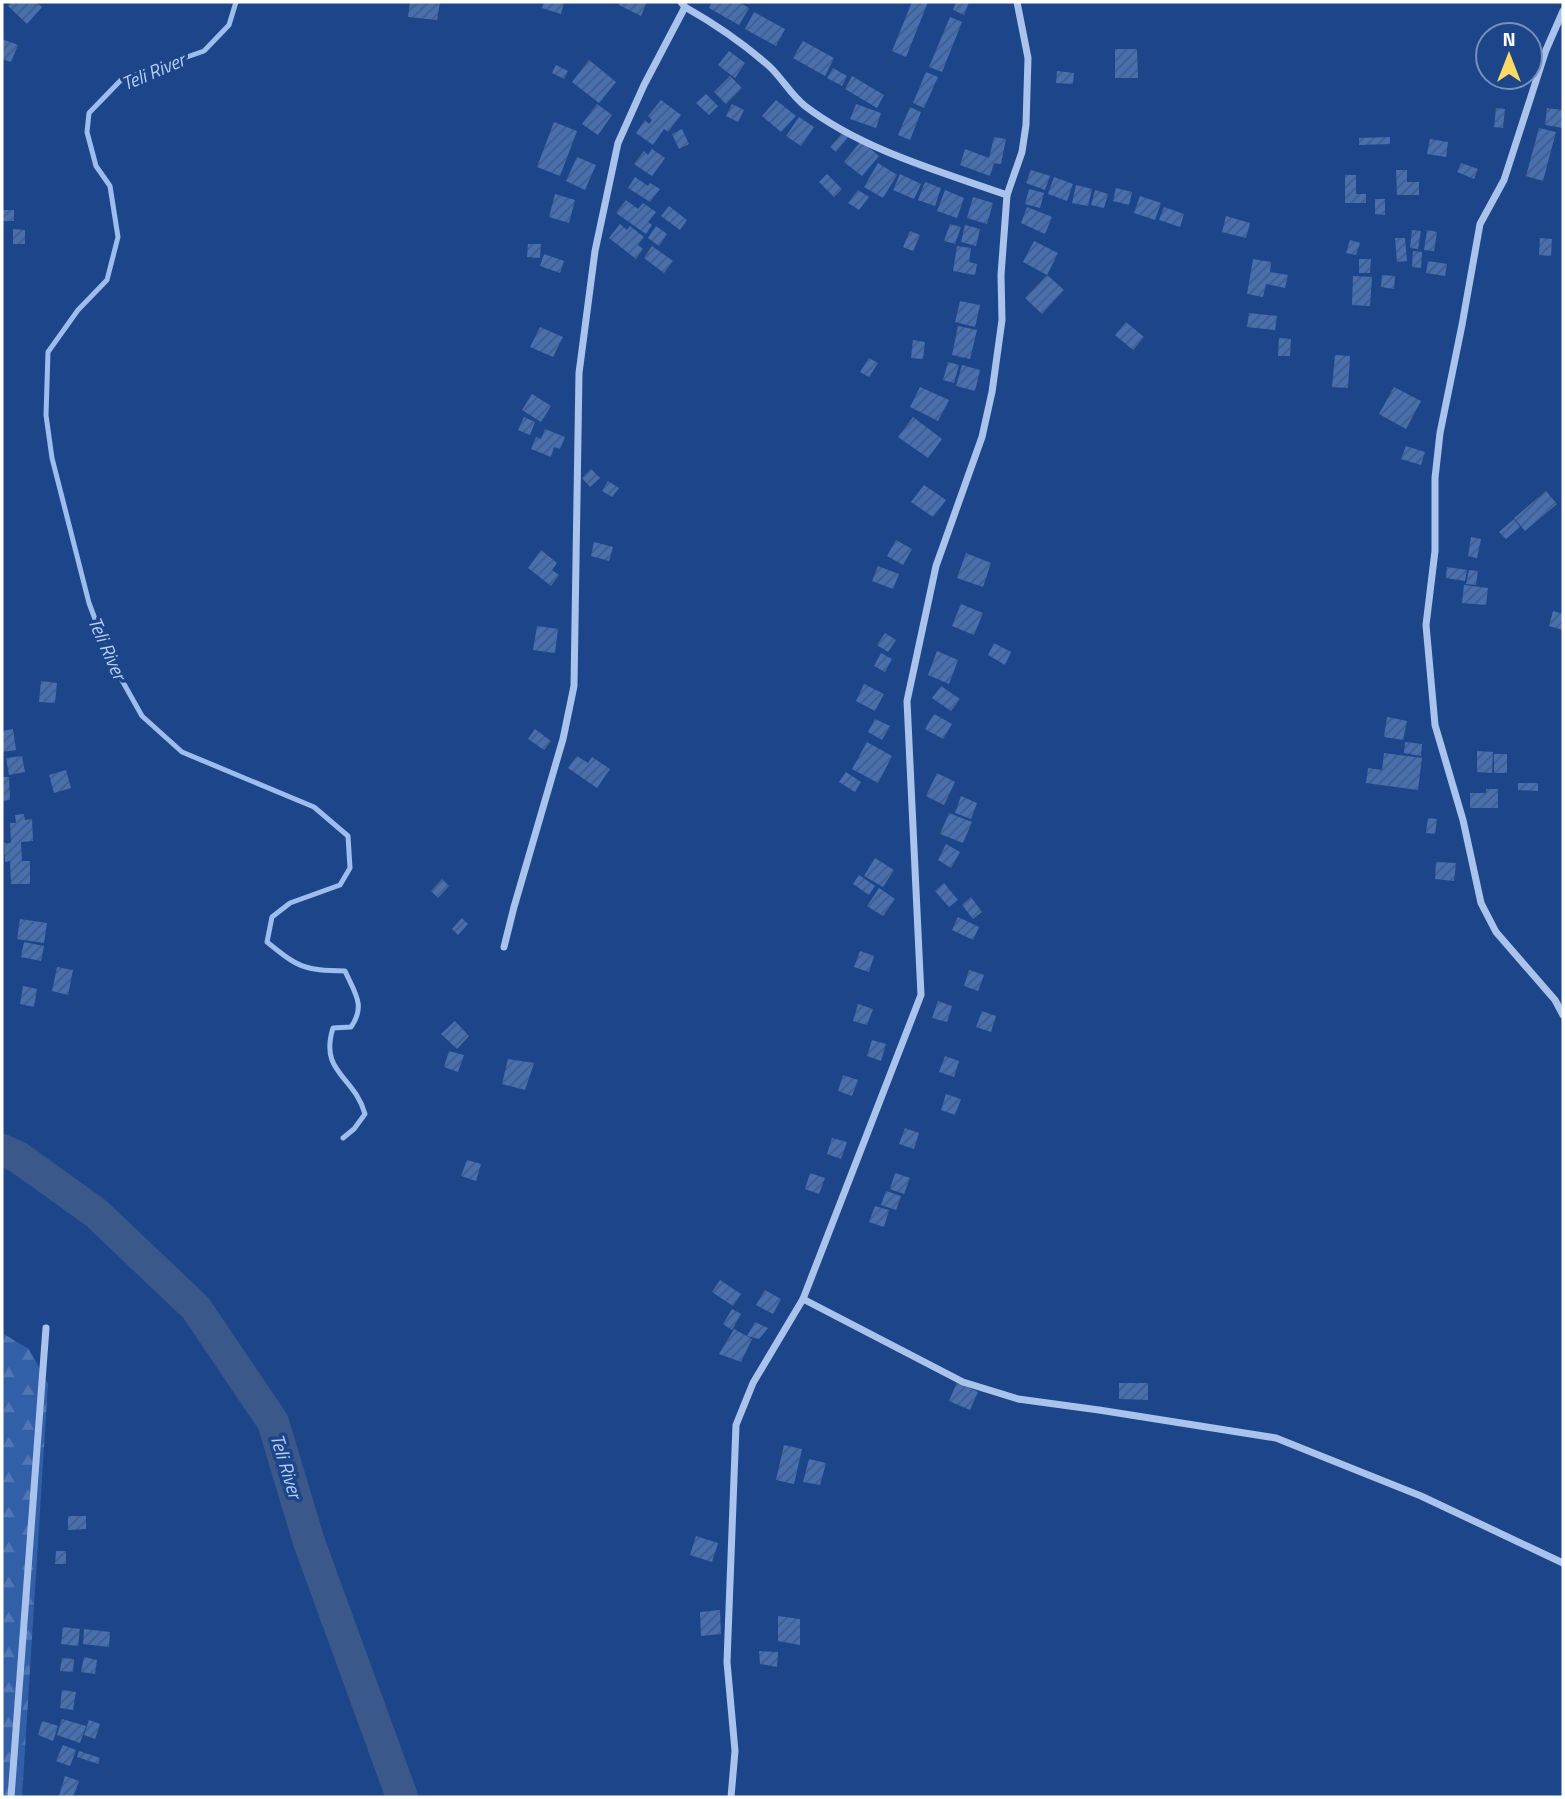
<svg xmlns="http://www.w3.org/2000/svg" width="1565" height="1799" font-family="'Titillium Web',sans-serif">
  <style>
    .forest { fill: url(#forest-firs) }
    .lines { fill: none; stroke-linecap: round; stroke-linejoin: round }
    .stream { stroke: #9cbdee; stroke-width: 5 }
    .river { stroke: #3a588a; stroke-width: 32 }
    .building { fill: url(#building-hatch) }
    .minor { stroke: #a9c3ec; stroke-width: 7 }
    .labels { text-anchor: middle; dominant-baseline: central; stroke-width: 7; stroke-linejoin: round; paint-order: stroke }
    .water-label { font-size: 19px; font-style: italic; fill: #b4cdf3; stroke: #1d468a }
  </style>
  <defs>
    <pattern id="forest-firs" width="22" height="20" patternUnits="userSpaceOnUse" patternTransform="scale(1.75)"><rect width="22" height="20" fill="#315fa8"/><path d="M5 1l3.5 6h-7zM16 11l3.5 6h-7z" fill="#5077b5"/></pattern>
    <pattern id="building-hatch" width="6" height="6" patternUnits="userSpaceOnUse" patternTransform="scale(1.75)"><rect width="6" height="6" fill="#4670b2"/><path d="M-1 1l2-2M0 6l6-6M5 7l2-2" fill="none" stroke="#495c7a"/></pattern>
  </defs>
  <rect width="100%" height="100%" fill="#1d468a"/>
  <!-- forest -->
  <path class="forest" d="M2 1333 29 1349 48 1384 22 1797H2Z"/>
  <g class="lines">
    <!-- stream -->
    <path class="stream" d="M236 2 229 25 204 51 121 80 89 113 87 132 96 166 110 186 118 237 107 280 78 310 48 352 46 415 52 458 89 603 110 659 142 716 182 752 314 807 348 836 350 868 340 885 290 903 272 917 267 942C299 968 303 970 345 971 355 993 366 1006 351 1027L333 1028C319 1073 354 1075 365 1114L354 1129 343 1138"/>
    <!-- river -->
    <path class="river" d="M2 1150 18 1157 96 1213 196 1308 273 1422 309 1542 402 1797"/>
  </g>
  <!-- building -->
  <g class="building">
    <path d="M12 2H36L42 7 27 24 8 6Z"/>
    <path d="M410 2H440L437 20 408 17Z"/>
    <path d="M544 2H564L561 14 542 8Z"/>
    <path d="M620 2H647L641 16 619 5Z"/>
    <path d="M712 2H738L749 8 739 25 709 8Z"/>
    <path d="M912 2H928L906 57 892 51Z"/>
    <path d="M956 2H969L964 15 953 10Z"/>
    <path d="M754 12 785 29 776 46 745 29Z"/>
    <path d="M950 17 962 22 942 72 929 67Z"/>
    <path d="M2 39 18 45 11 62 2 59Z"/>
    <path d="M803 41 834 58 825 76 793 58Z"/>
    <path d="M1115 49H1137L1138 78H1115Z"/>
    <path d="M729 51 745 63 735 78 718 65Z"/>
    <path d="M589 60 616 82 599 103 572 82Z"/>
    <path d="M556 65 568 71 564 79 552 73Z"/>
    <path d="M833 68 847 76 842 86 827 78Z"/>
    <path d="M1057 71 1074 73 1073 84 1056 83Z"/>
    <path d="M926 72 938 77 924 108 913 103Z"/>
    <path d="M730 76 742 88 726 104 714 92Z"/>
    <path d="M852 76 884 95 877 108 845 89Z"/>
    <path d="M706 94 718 106 709 115 696 103Z"/>
    <path d="M661 100 681 115 668 132 664 129 653 145 636 133 645 120 649 124 652 120 648 116Z"/>
    <path d="M776 100 796 116 781 132 762 116Z"/>
    <path d="M597 104 612 115 598 135 582 124Z"/>
    <path d="M732 104 744 110 738 122 726 116Z"/>
    <path d="M856 104 881 113 876 128 850 119Z"/>
    <path d="M910 107 921 112 910 140 898 135Z"/>
    <path d="M1496 108 1505 109 1503 128 1494 127Z"/>
    <path d="M1547 108 1563 110V128L1545 125Z"/>
    <path d="M799 117 814 127 801 146 786 136Z"/>
    <path d="M554 122 577 131 560 176 537 167Z"/>
    <path d="M1539 128 1556 132 1543 181 1526 176Z"/>
    <path d="M682 129 689 144 679 149 672 134Z"/>
    <path d="M843 132 848 137 836 152 830 147Z"/>
    <path d="M994 137 1006 139 1001 164 994 163 990 176 960 165 965 149 989 158Z"/>
    <path d="M1390 137V144L1359 145V138Z"/>
    <path d="M1430 139 1448 142 1446 157 1427 154Z"/>
    <path d="M861 141 879 156 862 176 844 162Z"/>
    <path d="M652 149 665 158 652 176 634 164 644 151 648 155Z"/>
    <path d="M577 157 596 165 585 190 566 181Z"/>
    <path d="M878 163 897 175 883 198 864 187Z"/>
    <path d="M1461 163 1478 169 1474 179 1457 172Z"/>
    <path d="M1031 170 1050 176 1045 190 1026 183Z"/>
    <path d="M1396 170H1407V182H1419V195H1397Z"/>
    <path d="M827 174 842 189 834 197 819 182Z"/>
    <path d="M900 174 921 184 914 199 893 190Z"/>
    <path d="M1345 175H1356V194H1366V203H1345Z"/>
    <path d="M635 177 648 186 650 183 660 189 650 202 628 188Z"/>
    <path d="M1054 177 1073 184 1067 201 1048 194Z"/>
    <path d="M925 182 941 188 935 206 918 200Z"/>
    <path d="M1076 185 1092 189 1088 206 1072 203Z"/>
    <path d="M1116 188 1132 192 1129 205 1113 201Z"/>
    <path d="M1029 189 1044 193 1040 208 1025 204Z"/>
    <path d="M858 190 869 197 859 210 848 203Z"/>
    <path d="M945 190 964 198 957 218 937 211Z"/>
    <path d="M1095 190 1108 194 1104 208 1091 205Z"/>
    <path d="M555 194 575 200 569 223 549 217Z"/>
    <path d="M1140 196 1161 203 1155 220 1134 213Z"/>
    <path d="M973 197 993 203 987 224 967 218Z"/>
    <path d="M1375 199H1385V215L1375 214Z"/>
    <path d="M626 200 638 209 643 203 656 212 648 222 652 225 646 234 616 213Z"/>
    <path d="M669 206 687 220 680 230 661 216Z"/>
    <path d="M1027 207 1052 217 1045 234 1021 223Z"/>
    <path d="M1164 207 1184 214 1180 227 1159 220Z"/>
    <rect x="2" y="210" width="12" height="11"/>
    <path d="M1226 216 1250 223 1246 238 1222 232Z"/>
    <path d="M620 224 627 230 630 226 644 237 638 245 643 249 636 259 609 238Z"/>
    <path d="M950 224 961 227 955 244 944 241Z"/>
    <path d="M965 225 980 229 976 246 961 242Z"/>
    <path d="M656 226 667 234 659 246 648 238Z"/>
    <path d="M13 229 25 230V244H13Z"/>
    <path d="M1412 230 1421 231 1418 249 1410 248Z"/>
    <path d="M1427 230 1437 232 1434 251 1424 250Z"/>
    <path d="M910 231 920 235 913 251 903 247Z"/>
    <path d="M1395 238H1405L1407 261 1397 262Z"/>
    <path d="M1540 238 1552 239 1551 256 1539 255Z"/>
    <path d="M1350 240 1360 243 1356 255 1346 253Z"/>
    <path d="M1034 241 1058 253 1047 275 1023 262Z"/>
    <path d="M528 244H541L540 258 527 257Z"/>
    <path d="M652 246 673 261 664 273 644 258Z"/>
    <path d="M957 246 971 248 969 262 977 264 975 275 953 271Z"/>
    <path d="M1413 251 1422 252 1421 268 1412 267Z"/>
    <path d="M544 254 564 261 560 273 540 266Z"/>
    <path d="M1253 259 1271 262 1270 272 1288 275 1285 288 1266 284 1263 297 1247 294Z"/>
    <path d="M1359 259H1371L1370 273H1359Z"/>
    <path d="M1428 261 1447 264 1445 276 1426 273Z"/>
    <path d="M1047 275 1064 290 1042 314 1025 298Z"/>
    <path d="M1382 275 1395 276 1394 289 1381 287Z"/>
    <path d="M1353 276 1372 277 1370 306 1352 305Z"/>
    <path d="M960 301 980 305 975 327 955 322Z"/>
    <path d="M1249 313 1277 316 1275 330 1247 327Z"/>
    <path d="M1126 322 1144 337 1133 350 1115 335Z"/>
    <path d="M958 326 977 330 970 359 952 355Z"/>
    <path d="M540 327 563 337 553 357 530 347Z"/>
    <path d="M1279 338 1291 339 1290 356H1278Z"/>
    <path d="M913 340 925 342 923 359 911 358Z"/>
    <path d="M1335 355 1350 356 1348 388 1332 387Z"/>
    <path d="M869 358 878 363 869 377 860 372Z"/>
    <path d="M948 362 959 365 954 383 943 380Z"/>
    <path d="M962 365 980 370 975 391 956 386Z"/>
    <path d="M920 387 949 400 938 421 910 407Z"/>
    <path d="M1394 387 1421 401 1406 429 1379 414Z"/>
    <path d="M532 394 551 406 541 422 522 410Z"/>
    <path d="M524 417 535 422 530 435 518 430Z"/>
    <path d="M913 417 942 439 928 458 898 437Z"/>
    <path d="M545 429 565 437 560 449 554 447 551 457 531 449 536 437 541 439Z"/>
    <path d="M1406 446 1425 452 1421 465 1401 459Z"/>
    <path d="M591 469 600 478 590 487 582 478Z"/>
    <path d="M608 481 619 488 612 497 602 491Z"/>
    <path d="M924 485 946 500 933 517 911 502Z"/>
    <path d="M1546 491 1557 504 1525 531 1514 518Z"/>
    <path d="M1514 519 1520 527 1506 539 1499 532Z"/>
    <path d="M1471 537 1481 539 1477 558 1468 556Z"/>
    <path d="M896 540 912 549 903 565 887 556Z"/>
    <path d="M594 542 613 547 609 561 591 556Z"/>
    <path d="M541 550 557 563 552 570 559 575 551 586 528 568Z"/>
    <path d="M966 553 991 563 983 587 957 578Z"/>
    <path d="M878 566 899 574 893 589 872 581Z"/>
    <path d="M1447 567 1467 570 1465 581 1446 578Z"/>
    <path d="M1469 570 1478 571 1476 585 1466 584Z"/>
    <path d="M1464 585 1488 588 1486 605 1462 603Z"/>
    <path d="M961 604 983 613 974 635 952 626Z"/>
    <path d="M1553 611 1563 614V630L1549 626Z"/>
    <path d="M537 626 558 629 555 653 533 650Z"/>
    <path d="M885 633 896 640 888 652 877 645Z"/>
    <path d="M994 643 1011 652 1005 665 988 655Z"/>
    <path d="M937 651 958 660 949 684 928 675Z"/>
    <path d="M881 653 892 659 885 672 874 666Z"/>
    <path d="M41 681 57 683 55 703 39 702Z"/>
    <path d="M864 684 884 694 875 711 856 701Z"/>
    <path d="M941 686 960 699 951 711 932 698Z"/>
    <path d="M934 714 952 724 943 739 925 729Z"/>
    <path d="M1387 717 1407 721 1403 740 1384 737Z"/>
    <path d="M875 719 890 726 882 740 868 732Z"/>
    <path d="M13 729 16 750 2 752V731Z"/>
    <path d="M535 729 551 741 544 750 528 739Z"/>
    <path d="M867 742 892 756 878 783 852 769Z"/>
    <path d="M1405 742 1422 744 1421 756 1404 753Z"/>
    <path d="M1477 751 1493 752 1492 773 1477 772Z"/>
    <path d="M1384 753 1422 758 1418 790 1366 783 1368 768 1382 770Z"/>
    <rect x="1494" y="754" width="13" height="19"/>
    <path d="M22 756 25 772 9 775 6 758Z"/>
    <path d="M577 756 588 763 592 757 610 769 597 788 568 768Z"/>
    <path d="M66 770 71 788 54 793 49 775Z"/>
    <path d="M846 772 861 782 855 792 839 782Z"/>
    <path d="M937 773 955 782 944 805 926 796Z"/>
    <path d="M2 777H9L10 800 2 801Z"/>
    <path d="M1518 783H1538V791L1518 790Z"/>
    <path d="M1486 789H1498V808H1470V793H1486Z"/>
    <path d="M961 796 977 803 971 819 955 813Z"/>
    <path d="M949 813 972 822 963 843 940 834Z"/>
    <path d="M24 814 25 820 32 819 33 841 21 842 22 861H30V884H11L10 861 5 862 4 843H11L10 823H16L15 815Z"/>
    <path d="M1428 818 1437 819 1435 834 1426 833Z"/>
    <path d="M946 844 960 852 951 868 938 860Z"/>
    <path d="M875 858 894 870 883 887 864 876Z"/>
    <path d="M1436 862 1456 863 1454 881 1435 879Z"/>
    <path d="M859 875 875 886 869 895 853 884Z"/>
    <path d="M442 879 449 886 438 898 431 891Z"/>
    <path d="M944 883 958 900 949 907 935 891Z"/>
    <path d="M879 888 895 899 883 916 867 906Z"/>
    <path d="M971 897 982 912 973 919 962 905Z"/>
    <path d="M958 917 979 927 973 940 952 930Z"/>
    <path d="M462 918 468 924 458 935 452 929Z"/>
    <path d="M20 919 47 923 44 943 17 939Z"/>
    <path d="M24 942 44 946 41 961 21 957Z"/>
    <path d="M860 951 874 956 869 972 854 967Z"/>
    <path d="M57 967 73 970 68 995 52 991Z"/>
    <path d="M969 970 984 975 978 991 964 986Z"/>
    <path d="M23 986 37 989 34 1007 20 1004Z"/>
    <path d="M938 1001 952 1006 947 1022 932 1018Z"/>
    <path d="M858 1004 873 1009 867 1025 853 1021Z"/>
    <path d="M982 1011 996 1016 991 1032 976 1027Z"/>
    <path d="M455 1021 469 1036 457 1049 441 1034Z"/>
    <path d="M872 1040 886 1044 881 1061 867 1056Z"/>
    <path d="M449 1051 464 1055 458 1072 444 1067Z"/>
    <path d="M945 1056 959 1061 954 1077 939 1072Z"/>
    <path d="M508 1059 534 1063 525 1090 502 1084Z"/>
    <path d="M843 1075 858 1080 852 1096 838 1091Z"/>
    <path d="M946 1094 961 1099 955 1115 941 1110Z"/>
    <path d="M905 1128 919 1133 914 1149 899 1144Z"/>
    <path d="M832 1138 847 1142 841 1159 827 1154Z"/>
    <path d="M467 1160 481 1164 476 1181 461 1176Z"/>
    <path d="M810 1173 825 1178 819 1194 805 1189Z"/>
    <path d="M895 1173 910 1178 904 1194 890 1189Z"/>
    <path d="M886 1191 901 1196 896 1210 881 1205Z"/>
    <path d="M875 1206 889 1210 884 1227 869 1222Z"/>
    <path d="M720 1280 741 1294 733 1306 712 1292Z"/>
    <path d="M765 1290 781 1299 773 1314 756 1305Z"/>
    <path d="M732 1309 741 1314 732 1330 723 1324Z"/>
    <path d="M755 1322 768 1328 759 1339 747 1336Z"/>
    <path d="M734 1329 752 1339 741 1362 719 1354Z"/>
    <path d="M957 1382 978 1392 970 1410 949 1401Z"/>
    <path d="M1119 1383H1148V1400L1119 1399Z"/>
    <path d="M784 1445 802 1449 794 1484 776 1480Z"/>
    <path d="M809 1459 826 1463 820 1485 803 1482Z"/>
    <path d="M68 1516H86V1529L68 1530Z"/>
    <path d="M696 1536 718 1543 712 1562 690 1555Z"/>
    <path d="M56 1551H66V1564H55Z"/>
    <path d="M720 1610 721 1634 701 1636 700 1612Z"/>
    <path d="M778 1616 800 1619V1645L778 1641Z"/>
    <path d="M63 1627 80 1629 78 1646 61 1644Z"/>
    <path d="M84 1629 110 1632 109 1647 83 1644Z"/>
    <path d="M759 1651 778 1652 777 1667 760 1664Z"/>
    <path d="M84 1657 97 1660 95 1674 81 1672Z"/>
    <path d="M62 1658 74 1659 73 1672 60 1671Z"/>
    <path d="M62 1690 76 1692 73 1710 60 1708Z"/>
    <path d="M62 1719 86 1726 80 1743 57 1735Z"/>
    <path d="M89 1720 100 1724 95 1739 84 1735Z"/>
    <path d="M42 1721 58 1726 53 1741 38 1735Z"/>
    <path d="M63 1745 76 1750 70 1766 56 1761Z"/>
    <path d="M79 1751 100 1758 98 1764 77 1757Z"/>
    <path d="M65 1776 79 1781 73 1797 59 1796Z"/>
  </g>
  <g class="lines">
    <!-- minor -->
    <g class="minor">
      <path d="M685 7C715 24 743 43 769 66 782 78 791 95 805 106 863 150 939 171 1007 195"/>
      <path d="M1563 11 1546 50 1504 180 1480 224 1462 325 1440 433 1435 478V551L1426 625 1435 725 1463 820 1481 903 1496 932 1555 1000 1563 1015"/>
      <path d="M504 947 514 907 563 739 574 686 579 373 595 251 618 143 644 85 685 7 681 2"/>
      <path d="M803 1299 963 1382 1018 1399 1099 1410 1276 1438 1421 1496 1563 1563"/>
      <path d="M11 1797 46 1328"/>
      <path d="M731 1797 735 1751 727 1662 736 1425 753 1383 803 1299 921 995 907 701 936 566 982 437 992 392 1002 320 1001 275 1007 195 1022 152 1026 125 1028 58 1017 2"/>
    </g>
  </g>
  <g class="labels">
    <!-- water labels -->
    <g class="water-label">
      <text transform="translate(153 71) rotate(-23)">Teli River</text>
      <text transform="translate(108 648) rotate(66)">Teli River</text>
      <text transform="translate(287 1466) rotate(73)">Teli River</text>
    </g>
  </g>
  <!-- border -->
  <rect width="1565" height="1799" fill="none" stroke="#ffffff" stroke-width="7"/>
  <!-- north arrow -->
  <g transform="translate(1509 56)"><circle r="33" fill="#1d468a" stroke="#7790b9" stroke-width="2"/>
  <path d="M0-5L12 26L0 18L-12 26Z" fill="#fbd967"/>
  <text y="-10" font-size="19" font-weight="bold" text-anchor="middle" fill="#ffffff">N</text>
  </g>
</svg>
